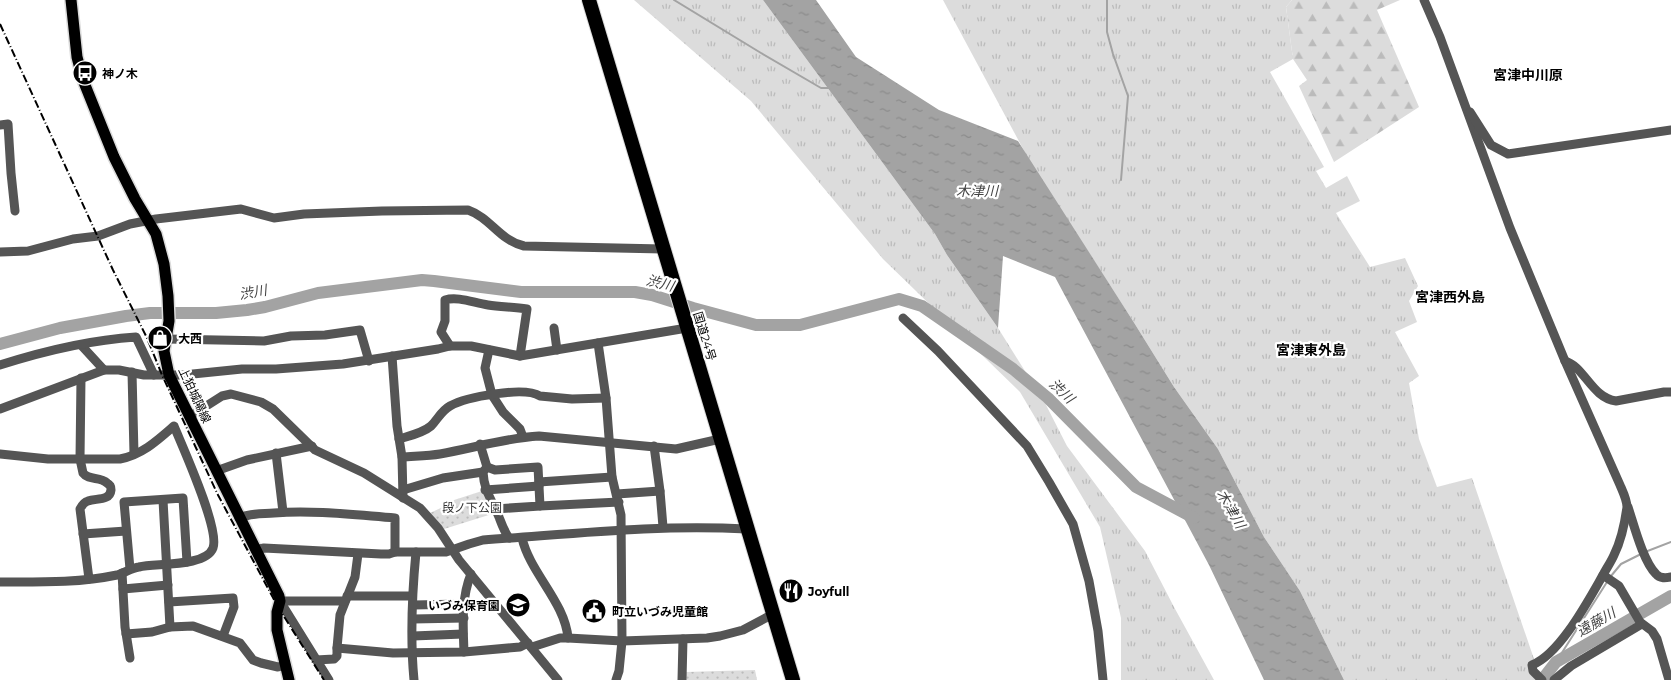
<svg xmlns="http://www.w3.org/2000/svg" width="1671" height="680" font-family="Montserrat,'Noto Sans JP',sans-serif">
  <style>
    .grass { fill: url(#grass-tufts) }
    .forest { fill: url(#forest-firs) }
    .park { fill: url(#park-dots) }
    .water { fill: url(#water-ripples) }
    .lines { fill: none; stroke-linecap: round; stroke-linejoin: round }
    .stream { stroke: #a3a3a3; stroke-width: 2 }
    .river { stroke: #a3a3a3; stroke-width: 12 }
    .major-casing { stroke: #dbdbdb; stroke-width: 14 }
    .highway-casing { stroke: #dbdbdb; stroke-width: 16 }
    .minor { stroke: #555; stroke-width: 9 }
    .major { stroke: #000; stroke-width: 11 }
    .highway { stroke: #000; stroke-width: 14 }
    .rail { stroke: #000; stroke-width: 2; stroke-dasharray: 8 2.5 1 2.5; stroke-linecap: butt }
    .labels { text-anchor: middle; dominant-baseline: central; stroke-width: 4.5; stroke-linejoin: round; paint-order: stroke }
    .poi-label { font-size: 12px; font-weight: bold; fill: #000; stroke: #fff; text-anchor: start }
    .street-label { font-size: 12px; fill: #000; stroke: #fff }
    .park-label { font-size: 12px; fill: #333; stroke: #fff }
    .neighbourhood-label { font-size: 14px; font-weight: bold; fill: #000; stroke: #fff }
    .water-label { font-size: 14px; font-style: italic; fill: #444; stroke: #fff }
  </style>
  <defs>
    <pattern id="grass-tufts" width="24" height="20" patternUnits="userSpaceOnUse" patternTransform="scale(1.25)"><rect width="24" height="20" fill="#dcdcdc"/><path d="M3 7l-1-3M5 7V3M7 7l1-3M15 17l-1-3M17 17v-4M19 17l1-3" fill="none" stroke="#bbb"/></pattern>
    <pattern id="forest-firs" width="22" height="20" patternUnits="userSpaceOnUse" patternTransform="scale(1.25)"><rect width="22" height="20" fill="#dcdcdc"/><path d="M5 1l3.5 6h-7zM16 11l3.5 6h-7z" fill="#bbb"/></pattern>
    <pattern id="park-dots" width="8" height="8" patternUnits="userSpaceOnUse" patternTransform="scale(1.25)"><rect width="8" height="8" fill="#dcdcdc"/><path d="M2 2h.1M6 6h.1" fill="none" stroke="#bbb" stroke-width="1.8" stroke-linecap="round"/></pattern>
    <pattern id="water-ripples" width="26" height="14" patternUnits="userSpaceOnUse" patternTransform="scale(1.25)"><rect width="26" height="14" fill="#a3a3a3"/><path d="M2 4q2-2 4 0t4 0M15 11q2-2 4 0t4 0" fill="none" stroke="#8b8b8b"/></pattern>
  </defs>
  <rect width="100%" height="100%" fill="#fff"/>
  <!-- grass -->
  <g class="grass">
    <path d="M634 0H763L935 234 947 255 998 328 1045 403 1067 446 1145 551 1174 607 1214 680H1121V618L1100 527 1020 392 883 259 751 101Z"/>
    <path d="M943 0H1292L1286 7 1293 59 1270 72 1324 167 1316 171 1326 188 1347 176 1360 201 1336 213 1370 267 1405 258 1418 286 1409 301 1417 322 1395 332 1419 376 1409 383 1419 439 1437 487 1472 478 1534 659 1530 662V674L1537 680H1344L1300 591 1264 537 1218 449 1174 387 1133 321 1029 160Z"/>
  </g>
  <!-- forest -->
  <path class="forest" d="M1292 0H1400L1377 10 1419 107 1334 162 1299 86 1307 80 1293 59 1286 7Z"/>
  <!-- park -->
  <g class="park">
    <path d="M482 491 492 514 444 529 430 513 445 506 451 501Z"/>
    <path d="M755 670 757 680H686V672Z"/>
  </g>
  <!-- water -->
  <path class="water" d="M763 0H816L856 57 939 110 1018 141 1133 321 1174 387 1218 449 1264 537 1300 591 1344 680H1264L1209 565 1055 277 1003 256 998 328 947 255 935 234Z"/>
  <g class="lines">
    <!-- stream -->
    <g class="stream">
      <path d="M674 0 761 53 821 88H830"/>
      <path d="M1107 0V32L1113 54 1128 96 1121 180"/>
      <path d="M1645 552 1671 542"/>
      <path d="M1611 576 1621 564 1641 554"/>
      <path d="M1556 662 1607 582"/>
    </g>
    <!-- river -->
    <g class="river">
      <path d="M0 344 60 328 126 316 150 313H216L247 310 265 307 318 293 422 280 434 281 521 292H635L652 295 693 308 756 325H800L899 299 922 306 1013 369 1048 398 1136 487 1194 518"/>
      <path d="M1542 680 1556 662 1671 596"/>
    </g>
    <defs>
      <path id="major" d="M71 0 77 57 83 80 114 157 135 199 156 234 164 264 168 296 169 321 164 351 169 375 279 596 280 601 277 612V630L289 680"/>
      <path id="highway" d="M589 0 793 680"/>
    </defs>
    <!-- major casing -->
    <use href="#major" class="major-casing"/>
    <!-- highway casing -->
    <use href="#highway" class="highway-casing"/>
    <!-- minor -->
    <g class="minor">
      <path d="M1424 0 1440 37 1510 228 1565 361 1620 485C1623 492 1627 500 1627 507 1625 522 1621 541 1614 555 1611 562 1606 569 1603 575 1588 601 1560 654 1532 665L1533 671 1542 680"/>
      <path d="M1470 112 1491 145 1508 154 1671 130"/>
      <path d="M0 125 8 124 11 173 15 211"/>
      <path d="M0 252 28 251 73 239 98 236 130 224 156 219 241 209 274 218 304 214 382 211 468 210C491 218 499 240 524 246L663 249"/>
      <path d="M903 318 938 351 1027 446 1049 482 1073 524 1089 581 1098 631 1103 680"/>
      <path d="M554 328 557 350"/>
      <path d="M166 339 264 341 291 336 325 335 360 330 369 361"/>
      <path d="M598 343 606 398 612 477 621 515 622 641 619 671 616 680"/>
      <path d="M81 345 104 370"/>
      <path d="M450 346 441 332 445 321V300C458 296 474 303 488 305 500 307 514 307 527 309L520 356"/>
      <path d="M489 350 485 368 492 395 503 412 520 429 523 437"/>
      <path d="M392 356 397 426 402 457 403 498"/>
      <path d="M1565 361C1584 366 1592 398 1616 401L1664 392H1671"/>
      <path d="M0 365C44 351 89 340 136 337L154 375"/>
      <path d="M132 372 134 454"/>
      <path d="M81 378 80 459 83 473C89 481 100 476 107 483 110 485 111 486 111 490 110 501 96 498 88 501 84 502 82 505 80 509L89 579"/>
      <path d="M0 409 104 370H119L144 375H183L242 369H276L343 364 438 349 450 346H471L520 356 687 328"/>
      <path d="M189 417 222 396 231 394 261 402 273 409 315 450 364 473 420 508 438 528 459 560 558 680"/>
      <path d="M399 439C409 436 423 433 431 426 438 419 441 411 450 406 466 397 524 386 540 396L572 399 606 398"/>
      <path d="M480 444 487 467 483 472C484 491 492 500 499 517 502 525 504 531 509 538"/>
      <path d="M654 446 660 491 663 527"/>
      <path d="M276 453 283 512"/>
      <path d="M0 454 48 459H120C142 455 158 440 174 426 183 448 220 529 213 548 206 567 156 563 139 567 131 568 125 573 117 575 79 583 39 582 0 582"/>
      <path d="M402 457C414 456 428 456 440 454 474 448 505 438 539 436L676 449 720 439"/>
      <path d="M487 467 495 470 538 467 540 506 495 509"/>
      <path d="M216 471 247 460 312 446"/>
      <path d="M539 482 612 477"/>
      <path d="M403 490 443 478 483 472"/>
      <path d="M485 490 539 486"/>
      <path d="M617 494 660 491"/>
      <path d="M163 500 170 627"/>
      <path d="M540 506 619 502"/>
      <path d="M1628 507C1634 525 1643 561 1656 574 1660 579 1666 578 1671 577"/>
      <path d="M239 518C250 513 262 514 274 513 314 510 355 515 395 518V552"/>
      <path d="M83 534 126 531"/>
      <path d="M522 538C530 573 565 602 568 638"/>
      <path d="M255 550 264 548 381 554H389L395 552H446L469 544 483 540C572 534 658 524 747 529"/>
      <path d="M358 554 355 577 340 615 337 648 393 653 464 652 520 647 528 643"/>
      <path d="M130 569 124 502 183 498 187 562"/>
      <path d="M122 573 125 627 130 658"/>
      <path d="M1603 575 1619 586 1640 622 1652 631 1657 639 1669 680"/>
      <path d="M123 589 168 585"/>
      <path d="M347 596H412"/>
      <path d="M280 601 329 680"/>
      <path d="M280 601H345"/>
      <path d="M169 602 233 598 234 607 223 636"/>
      <path d="M413 605 464 604"/>
      <path d="M413 619 464 618"/>
      <path d="M126 634 152 632 170 627 193 626 240 643 253 660 261 663 278 667 286 665"/>
      <path d="M413 636 463 634"/>
      <path d="M532 647 560 638H568L622 641 707 638 720 636 743 630 773 614"/>
      <path d="M464 652C463 626 461 598 471 574"/>
      <path d="M316 660 334 659 337 656V648"/>
      <path d="M414 680C410 638 412 594 416 552"/>
      <path d="M682 680 683 639"/>
      <path d="M1554 680 1571 666 1642 624"/>
    </g>
    <!-- major -->
    <use href="#major" class="major"/>
    <!-- highway -->
    <use href="#highway" class="highway"/>
    <!-- rail -->
    <path class="rail" d="M0 24 113 270 147 338 162 375 218 495 278 607 324 680"/>
  </g>
  <!-- icons -->
  <defs>
    <symbol id="bus-disc" viewBox="-11 -11 22 22"><circle r="9.5" fill="#000" stroke="#fff"/><path d="M-5-6H5V4H4V6H2V4H-2V6H-4V4H-5ZM-3.5-4V0h7V-4ZM-3.5 1.2v1.5H-2V1.2ZM2 1.2v1.5H3.5V1.2Z" fill="#fff"/></symbol>
    <symbol id="shop-disc" viewBox="-11 -11 22 22"><circle r="9.5" fill="#000" stroke="#fff"/><path d="M-5-2.5h2.3a2.7 3.5 0 0 1 5.4 0H5L5.5 6h-11ZM-1.5-2.5h3a1.5 2.3 0 0 0-3 0Z" fill="#fff"/></symbol>
    <symbol id="restaurant-disc" viewBox="-11 -11 22 22"><circle r="9.5" fill="#000" stroke="#fff"/><path d="M-5-6h1v4h1v-4h1v4h1v-4h1v5L-1.5 .5V6h-2V.5L-5-1ZM5-6V6H3V1.5H1.5Q1.5-4 5-6Z" fill="#fff"/></symbol>
    <symbol id="school-disc" viewBox="-11 -11 22 22"><circle r="9.5" fill="#000" stroke="#fff"/><path d="M0-5L7-2L0 1L-7-2ZM-4 1L0 2.5L4 1V4Q0 6-4 4Z" fill="#fff"/></symbol>
    <symbol id="civic-disc" viewBox="-11 -11 22 22"><circle r="9.5" fill="#000" stroke="#fff"/><path d="M-.6-6.5H3V-4.5H.6V-3L4-1V1h2V6H-6V1h2V-1L-.6-3ZM-1.2 2.5V6h2.4V2.5Z" fill="#fff"/></symbol>
  </defs>
  <g fill-rule="evenodd">
    <use href="#bus-disc" x="71" y="59" width="28" height="28"/>
    <use href="#shop-disc" x="146" y="324" width="28" height="28"/>
    <use href="#restaurant-disc" x="777" y="577" width="28" height="28"/>
    <use href="#school-disc" x="504" y="591" width="28" height="28"/>
    <use href="#civic-disc" x="580" y="597" width="28" height="28"/>
  </g>
  <g class="labels">
    <!-- poi labels -->
    <g class="poi-label">
      <text x="102" y="73">神ノ木</text>
      <text x="178" y="338">大西</text>
      <text x="808" y="591">Joyfull</text>
      <text x="500" y="605" text-anchor="end">いづみ保育園</text>
      <text x="612" y="611">町立いづみ児童館</text>
    </g>
    <!-- street labels -->
    <g class="street-label">
      <text transform="translate(705 336) rotate(73)">国道24号</text>
      <text transform="translate(195 395) rotate(65)">上狛城陽線</text>
    </g>
    <!-- park labels -->
    <g class="park-label">
      <text x="472" y="507">段ノ下公園</text>
    </g>
    <!-- neighbourhood labels -->
    <g class="neighbourhood-label">
      <text x="1528" y="75">宮津中川原</text>
      <text x="1450" y="297">宮津西外島</text>
      <text x="1311" y="350">宮津東外島</text>
    </g>
    <!-- water labels -->
    <g class="water-label">
      <text x="977" y="191">木津川</text>
      <text transform="translate(660 283) rotate(14)">渋川</text>
      <text transform="translate(253 292) rotate(-10)">渋川</text>
      <text transform="translate(1062 391) rotate(43)">渋川</text>
      <text transform="translate(1231 509) rotate(60)">木津川</text>
      <text transform="translate(1596 622) rotate(-30)">遠藤川</text>
    </g>
  </g>
</svg>
